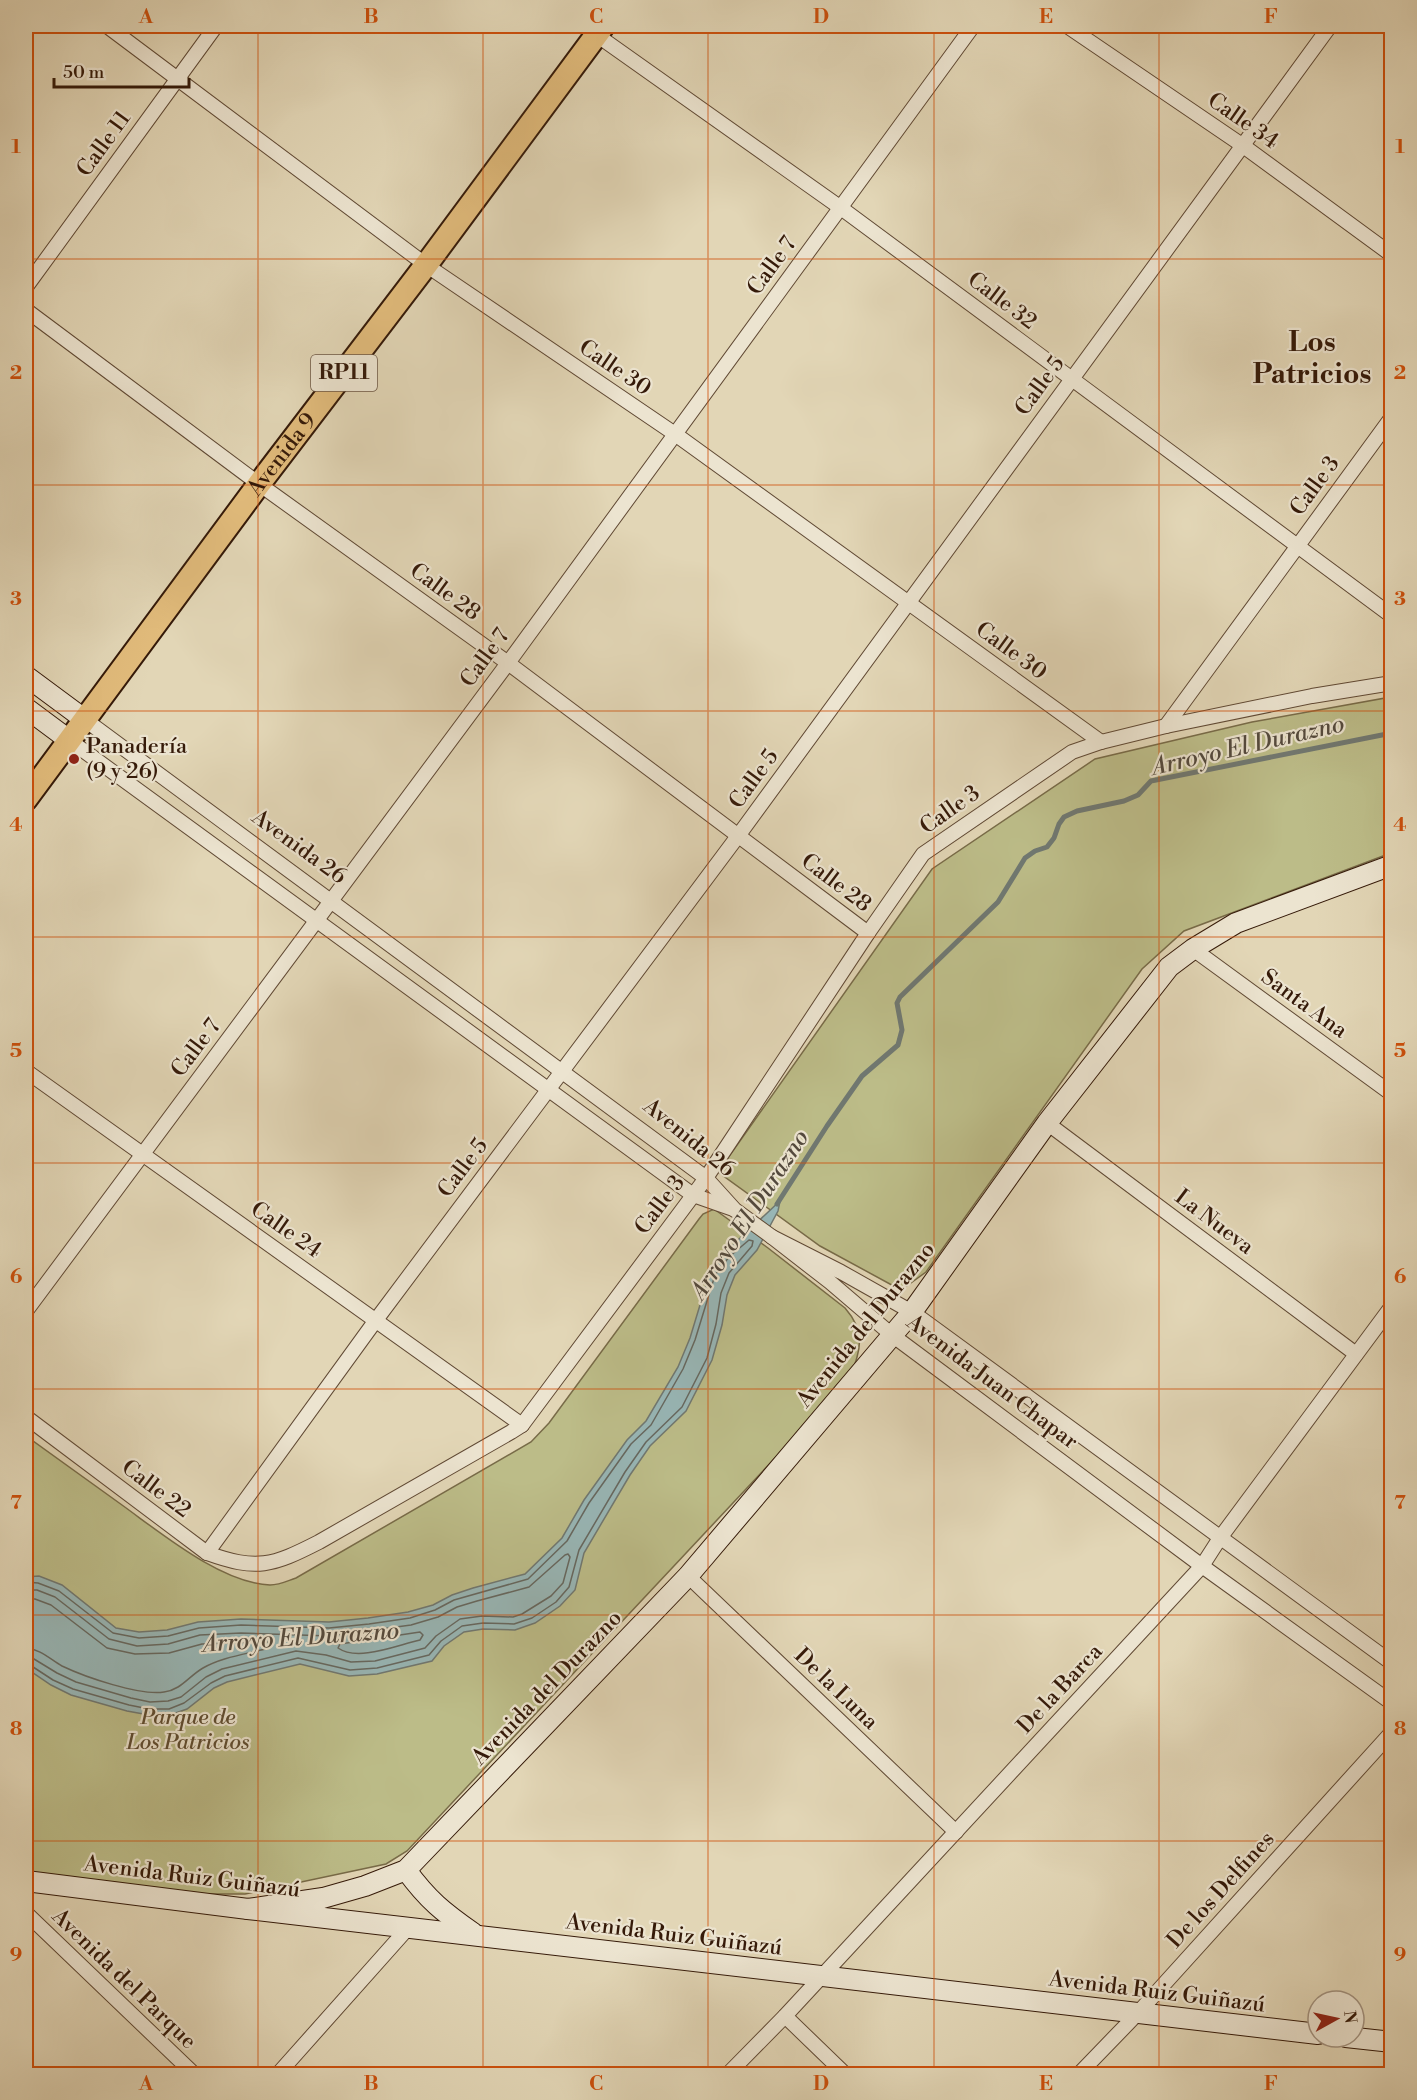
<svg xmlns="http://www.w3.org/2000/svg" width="1417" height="2100" font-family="'Libre Bodoni',serif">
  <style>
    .green { fill: #bcbc88; stroke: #786b48; stroke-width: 1.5 }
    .water { fill: #98b7b7; stroke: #707871; stroke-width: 1.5 }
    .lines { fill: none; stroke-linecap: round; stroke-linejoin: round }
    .shore { stroke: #666860; stroke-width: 1.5 }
    .stream { stroke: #707871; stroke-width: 5 }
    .street-casing { stroke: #604934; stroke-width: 16 }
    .secondary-casing { stroke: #351a09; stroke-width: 22 }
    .primary-casing { stroke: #351a09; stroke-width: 26 }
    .street { stroke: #ece4d0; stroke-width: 14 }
    .secondary { stroke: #ece4d0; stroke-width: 20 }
    .primary { stroke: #e1bb7b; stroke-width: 22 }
    .grid { fill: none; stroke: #cd500c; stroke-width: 1.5; stroke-opacity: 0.55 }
    .poi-dot { fill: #8f2418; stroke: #ece4d0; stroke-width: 2 }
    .labels { text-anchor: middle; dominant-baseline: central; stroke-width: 4.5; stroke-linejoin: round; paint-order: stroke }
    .shield { fill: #ece4d0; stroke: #6c5745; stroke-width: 1.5 }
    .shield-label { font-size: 21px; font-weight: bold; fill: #351a09 }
    .street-label { font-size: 22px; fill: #351a09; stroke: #ece4d0 }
    .poi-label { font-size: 22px; fill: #351a09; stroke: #ece4d0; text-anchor: start }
    .park-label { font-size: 22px; font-style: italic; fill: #5e4b2f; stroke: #ece4d0 }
    .water-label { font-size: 24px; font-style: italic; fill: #53493d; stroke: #ece4d0 }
    .district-label { font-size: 28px; font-weight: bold; fill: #351a09; stroke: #ece4d0 }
    .neatline { fill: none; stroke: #cd500c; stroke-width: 2 }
    .grid-label { font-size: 20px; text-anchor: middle; font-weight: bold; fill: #cd500c }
  </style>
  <rect width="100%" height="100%" fill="#e2d6b6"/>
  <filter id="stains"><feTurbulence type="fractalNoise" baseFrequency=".00333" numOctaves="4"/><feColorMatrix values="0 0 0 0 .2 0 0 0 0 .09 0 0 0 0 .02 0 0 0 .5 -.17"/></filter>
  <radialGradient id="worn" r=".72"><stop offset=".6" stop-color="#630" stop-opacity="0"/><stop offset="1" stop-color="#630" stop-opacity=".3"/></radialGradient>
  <!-- green -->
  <g class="green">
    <path d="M1391 697V853L1184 931 1142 969 926 1272 901 1290 820 1246 718 1172 932 869 1095 759 1252 722Z"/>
    <path d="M714 1209 768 1248 845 1308C867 1333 860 1350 850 1378L407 1851 386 1864 245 1894H205L26 1872V1436C58 1459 90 1482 122 1505 161 1533 221 1583 270 1585 280 1585 287 1581 296 1578L531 1442 549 1423 699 1219 703 1214Z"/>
  </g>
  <!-- water -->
  <path class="water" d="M780 1201 778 1211 757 1250 735 1275 727 1295 722 1325 712 1360 686 1411 650 1446 630 1475 584 1553 575 1590 560 1606 535 1623 515 1630 483 1629 464 1632 444 1646 432 1661 377 1674 349 1676 300 1664 227 1682 214 1688 187 1709 170 1715H149L127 1711 71 1695 51 1685 26 1668V1577L39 1576 62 1585 116 1628 139 1632 167 1630 198 1622 241 1619 329 1622 368 1618 408 1612 433 1605 452 1595 473 1588 525 1574 562 1538 584 1500 627 1440 646 1421 678 1367 690 1338 710 1272 724 1253Z"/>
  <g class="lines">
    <!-- shore -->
    <g class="shore">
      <path d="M26 1582 38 1583 59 1591 113 1633 139 1638 168 1636 199 1628 241 1625 329 1628 369 1624 410 1618 435 1610 454 1600 528 1579 567 1541 589 1503 631 1444 651 1425 683 1369 695 1340 715 1275 729 1257 749 1240 753 1241 752 1246 729 1273 721 1293 716 1324 707 1358 682 1407 646 1442 625 1472 579 1550 569 1587 556 1602 532 1618 514 1624 483 1623 462 1626 441 1641 429 1655 377 1668 350 1670 298 1658 225 1676 211 1683 184 1703 169 1709H149L129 1705 73 1689 53 1680 30 1665H26"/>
      <path d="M26 1590H37L55 1597 109 1639 137 1646 168 1644 200 1635 241 1633 330 1636 411 1625 438 1617 457 1607 477 1601 529 1587 565 1555 568 1554 570 1557 563 1583 551 1596 522 1614 513 1617 482 1616 460 1619 436 1636 425 1648 375 1661 351 1662 326 1655 296 1651 222 1669 206 1677 181 1697 168 1701 150 1702 131 1698 76 1682 57 1673 34 1659 26 1657"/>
      <path d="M26 1599H35L51 1605 107 1648 135 1654 169 1653 202 1644 268 1642 271 1645 269 1648C247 1654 222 1657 203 1668 189 1676 181 1690 164 1692 140 1696 85 1677 62 1666 50 1659 40 1649 26 1648"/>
      <path d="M420 1632 423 1635 420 1640C397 1645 358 1662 338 1648L340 1644Z"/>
    </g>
    <!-- stream -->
    <path class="stream" d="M777 1204 827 1126 862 1076 898 1045 902 1030 897 1003 900 997 998 902 1025 858 1035 851 1047 847 1054 838 1059 824 1064 817 1077 811 1124 801 1138 795 1151 781 1392 733"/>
    <defs>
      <g id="street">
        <path d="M107 26 426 265 675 434 1101 742"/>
        <path d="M584 26 841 208 1392 616"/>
        <path d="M1067 26 1242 145 1392 255"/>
        <path d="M26 287 216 26"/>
        <path d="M26 310 259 484 508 663 868 933"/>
        <path d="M84 719 706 1178 735 1210 772 1237"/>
        <path d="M1166 726 1392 417"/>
        <path d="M69 740 693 1195 733 1209"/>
        <path d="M1193 949 1392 1094"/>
        <path d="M26 1071 522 1425"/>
        <path d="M1047 1123 1356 1354"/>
        <path d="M26 1311 508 663 973 26"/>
        <path d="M26 1417 207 1553C257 1571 272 1566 319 1542L511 1432 522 1425 706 1178 868 933 923 854 1072 752 1101 742 1166 726 1312 696 1392 683"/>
        <path d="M207 1553 376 1320 738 836 1330 26"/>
        <path d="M688 1576 956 1832"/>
        <path d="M1392 1663 912 1312 841 1272 772 1237 830 1282 892 1335 1202 1566 1392 1703"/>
        <path d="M26 1913 194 2074"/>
        <path d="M785 2016 845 2074"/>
        <path d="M278 2074 408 1928"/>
        <path d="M728 2074 785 2016 1202 1566 1220 1538 1392 1306"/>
        <path d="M1079 2074 1137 2014 1392 1732"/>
      </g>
      <g id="secondary">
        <path d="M26 676 84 719"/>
        <path d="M26 708 69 740"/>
        <path d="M406 1870C428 1900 443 1912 473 1933"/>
        <path d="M26 1881 248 1909 1318 2034"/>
        <path d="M248 1909 323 1898 365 1886 406 1870 688 1576 912 1312 1047 1123 1169 967 1193 949 1236 923 1392 865"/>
        <path d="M1346 2037 1392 2042"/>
      </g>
      <g id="primary">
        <path id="s1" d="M26 799 259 484 426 265 603 26"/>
      </g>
    </defs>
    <!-- street casing -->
    <use href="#street" class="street-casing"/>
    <!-- secondary casing -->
    <use href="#secondary" class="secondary-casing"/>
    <!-- primary casing -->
    <use href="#primary" class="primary-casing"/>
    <!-- street -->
    <use href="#street" class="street"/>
    <!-- secondary -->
    <use href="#secondary" class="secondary"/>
    <!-- primary -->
    <use href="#primary" class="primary"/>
  </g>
  <!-- grid -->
  <path class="grid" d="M258 26V2074M483 26V2074M708 26V2074M934 26V2074M1159 26V2074M26 259H1392M26 485H1392M26 711H1392M26 937H1392M26 1163H1392M26 1389H1392M26 1615H1392M26 1841H1392"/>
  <!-- markers -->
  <circle class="poi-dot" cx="74" cy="759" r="6"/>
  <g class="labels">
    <!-- shield labels -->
    <rect class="shield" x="311" y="355" width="66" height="36" rx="4.5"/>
    <g class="shield-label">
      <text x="344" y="373">RP11</text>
    </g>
    <!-- street labels -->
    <g class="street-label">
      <text transform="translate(1243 121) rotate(35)">Calle 34</text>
      <text transform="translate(104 144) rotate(-54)">Calle 11</text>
      <text transform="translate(772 266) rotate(-54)">Calle 7</text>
      <text transform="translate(1002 301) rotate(37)">Calle 32</text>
      <text transform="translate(615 368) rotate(34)">Calle 30</text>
      <text transform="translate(1040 386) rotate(-54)">Calle 5</text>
      <text stroke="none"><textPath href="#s1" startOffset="429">Avenida 9</textPath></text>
      <text transform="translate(1315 486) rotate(-54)">Calle 3</text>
      <text transform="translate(445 592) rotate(36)">Calle 28</text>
      <text transform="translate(1011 651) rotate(36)">Calle 30</text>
      <text transform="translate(485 658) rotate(-54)">Calle 7</text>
      <text transform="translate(754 779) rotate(-54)">Calle 5</text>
      <text transform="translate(950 810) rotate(-35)">Calle 3</text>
      <text transform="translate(299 847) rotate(36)">Avenida 26</text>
      <text transform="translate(836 883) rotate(37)">Calle 28</text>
      <text transform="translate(1304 1004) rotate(36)">Santa Ana</text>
      <text transform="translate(196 1048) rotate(-53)">Calle 7</text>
      <text transform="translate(689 1138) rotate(39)">Avenida 26</text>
      <text transform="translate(463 1168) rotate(-53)">Calle 5</text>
      <text transform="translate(660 1205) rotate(-53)">Calle 3</text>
      <text transform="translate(1214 1222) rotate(37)">La Nueva</text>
      <text transform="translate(286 1230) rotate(35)">Calle 24</text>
      <text transform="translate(866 1325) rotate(-51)">Avenida del Durazno</text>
      <text transform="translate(992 1382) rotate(37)">Avenida Juan Chapar</text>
      <text transform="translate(156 1489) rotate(37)">Calle 22</text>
      <text transform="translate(547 1688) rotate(-46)">Avenida del Durazno</text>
      <text transform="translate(836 1689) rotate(44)">De la Luna</text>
      <text transform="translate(1060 1689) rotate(-47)">De la Barca</text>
      <text transform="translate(192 1877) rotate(7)">Avenida Ruiz Guiñazú</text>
      <text transform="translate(1221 1890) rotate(-48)">De los Delfines</text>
      <text transform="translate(674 1935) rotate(7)">Avenida Ruiz Guiñazú</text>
      <text transform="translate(124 1979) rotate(44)">Avenida del Parque</text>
      <text transform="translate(1157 1992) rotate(7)">Avenida Ruiz Guiñazú</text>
    </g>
    <!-- poi labels -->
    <g class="poi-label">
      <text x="86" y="746">Panadería<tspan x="86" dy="25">(9 y 26)</tspan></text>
    </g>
    <!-- park labels -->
    <g class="park-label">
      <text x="188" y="1717">Parque de<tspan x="188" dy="25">Los Patricios</tspan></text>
    </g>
    <!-- water labels -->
    <g class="water-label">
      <text transform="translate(1248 746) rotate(-13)">Arroyo El Durazno</text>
      <text transform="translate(750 1215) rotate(-57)">Arroyo El Durazno</text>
      <text transform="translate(301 1638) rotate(-4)">Arroyo El Durazno</text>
    </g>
    <!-- district labels -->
    <g class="district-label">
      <text x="1312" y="342">Los<tspan x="1312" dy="32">Patricios</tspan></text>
    </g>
  </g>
  <!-- margin -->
  <rect width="1417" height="2100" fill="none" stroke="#e2d6b6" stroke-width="66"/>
  <!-- north arrow -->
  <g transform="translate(1336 2019) rotate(82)"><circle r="28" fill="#ece4d0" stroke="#a39380" stroke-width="1.5"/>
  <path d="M0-4.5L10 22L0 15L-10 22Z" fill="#8f2418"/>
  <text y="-9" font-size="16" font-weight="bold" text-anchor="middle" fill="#351a09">N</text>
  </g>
  <!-- scale -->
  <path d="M54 78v9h135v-9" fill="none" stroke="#351a09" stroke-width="3"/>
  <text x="63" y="78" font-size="18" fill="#351a09" stroke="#ece4d0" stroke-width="4.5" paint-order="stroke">50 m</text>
  <rect x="33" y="33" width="1351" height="2034" class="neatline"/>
  <g class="grid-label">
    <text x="146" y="23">A</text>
    <text x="371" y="23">B</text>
    <text x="596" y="23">C</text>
    <text x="821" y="23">D</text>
    <text x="1046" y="23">E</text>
    <text x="1271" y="23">F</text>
    <text x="16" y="153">1</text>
    <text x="1400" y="153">1</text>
    <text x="16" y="379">2</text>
    <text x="1400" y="379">2</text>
    <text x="16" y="605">3</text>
    <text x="1400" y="605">3</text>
    <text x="16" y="831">4</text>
    <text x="1400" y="831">4</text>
    <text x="16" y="1057">5</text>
    <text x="1400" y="1057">5</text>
    <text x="16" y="1283">6</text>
    <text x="1400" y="1283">6</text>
    <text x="16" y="1509">7</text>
    <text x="1400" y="1509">7</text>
    <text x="16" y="1735">8</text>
    <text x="1400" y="1735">8</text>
    <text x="16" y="1961">9</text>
    <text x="1400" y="1961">9</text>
    <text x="146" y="2090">A</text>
    <text x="371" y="2090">B</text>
    <text x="596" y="2090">C</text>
    <text x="821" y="2090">D</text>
    <text x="1046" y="2090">E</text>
    <text x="1271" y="2090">F</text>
  </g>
  <rect width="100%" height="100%" filter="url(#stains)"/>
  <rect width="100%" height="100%" fill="url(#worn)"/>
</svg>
